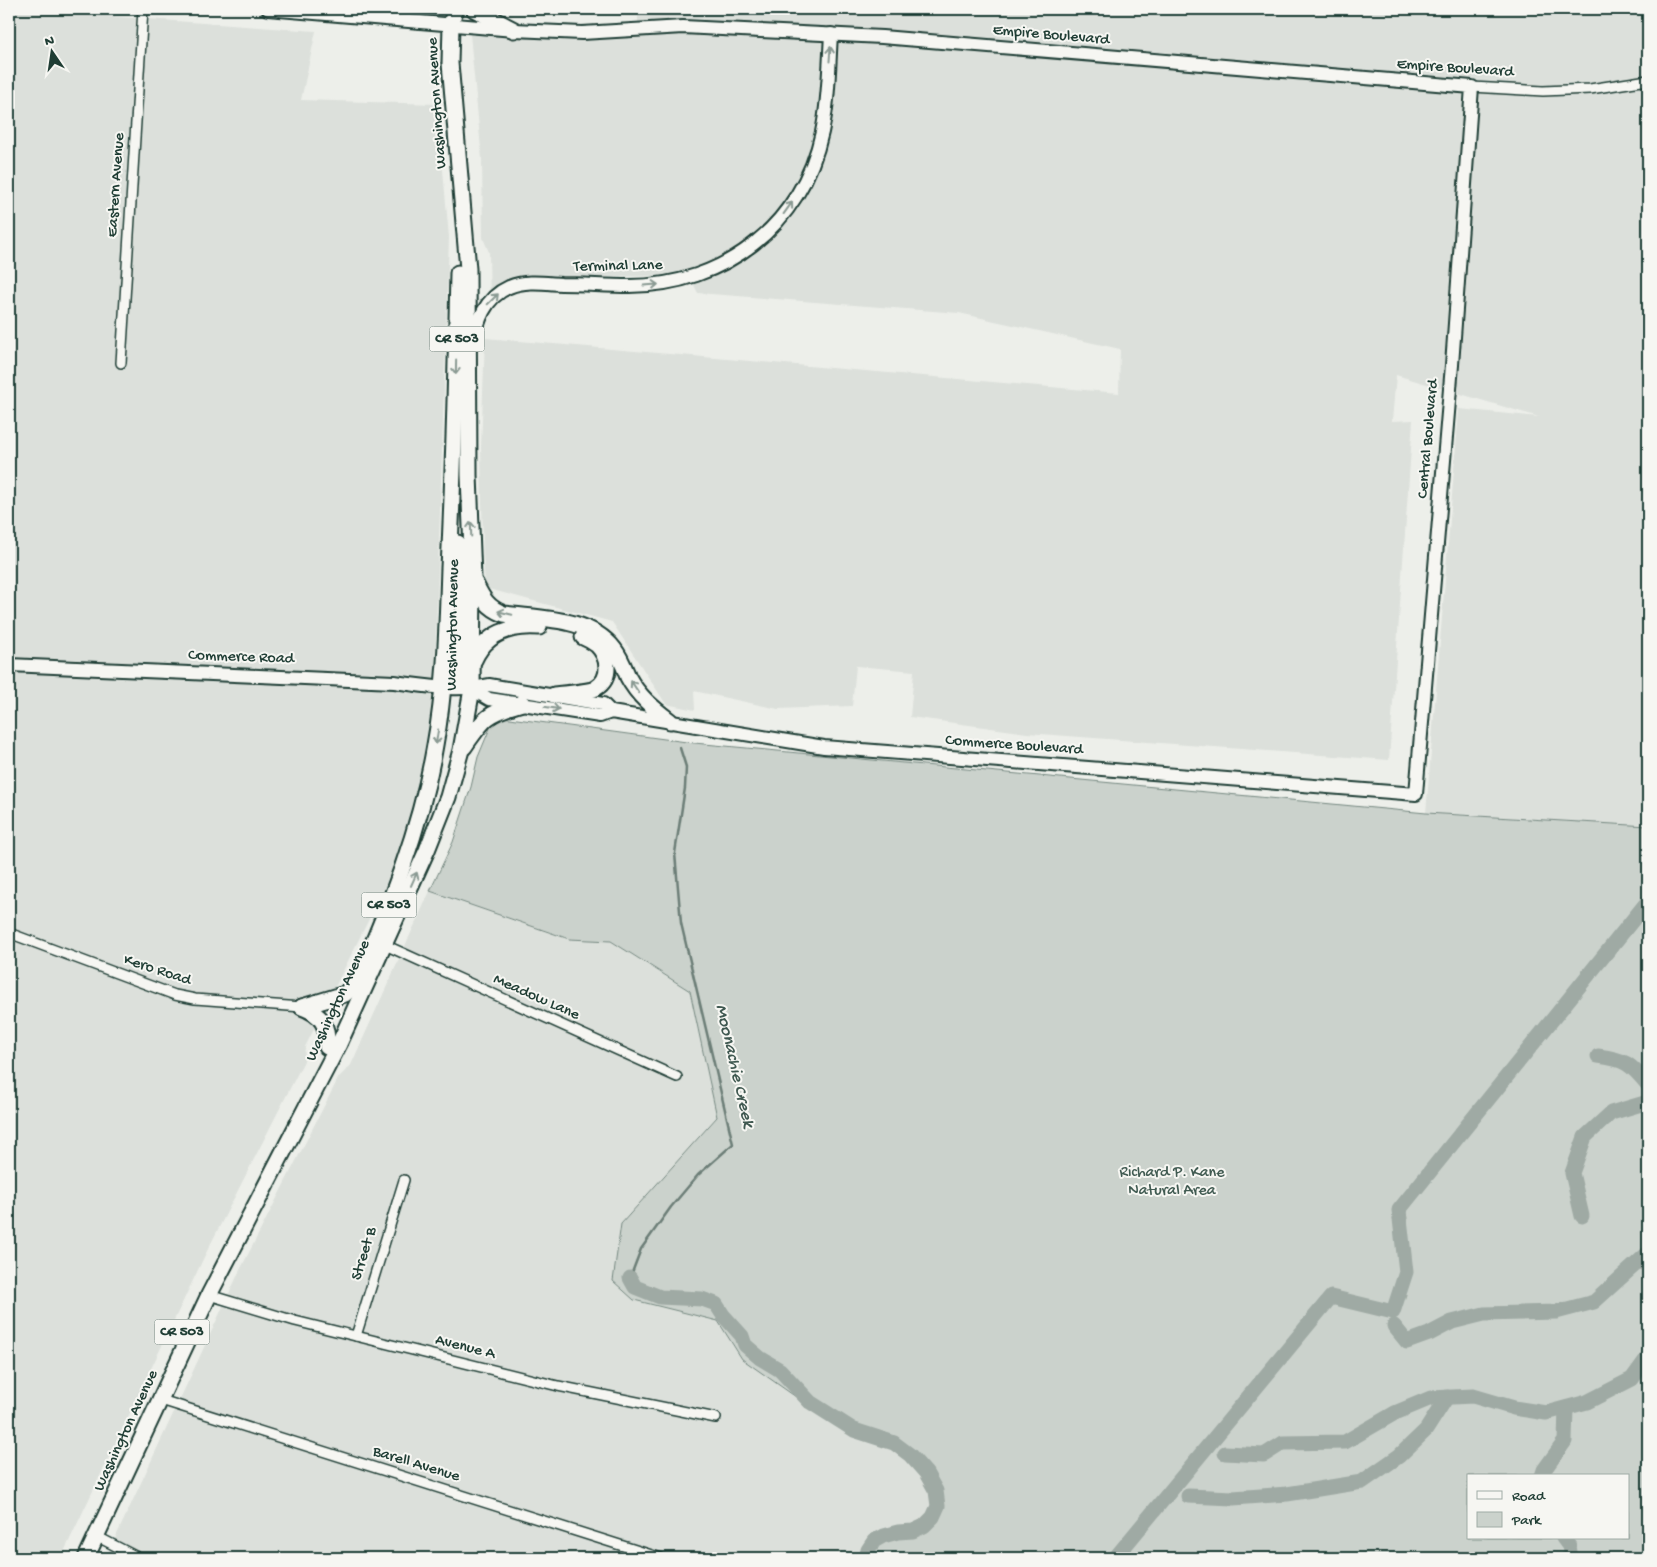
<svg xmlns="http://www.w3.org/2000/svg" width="1657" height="1567" font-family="'Gochi Hand',sans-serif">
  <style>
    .built { fill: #dce0db }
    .green { fill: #cbd2cc; stroke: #758880; fill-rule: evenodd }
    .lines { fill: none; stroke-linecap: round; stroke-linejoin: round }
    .stream { stroke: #6c7e77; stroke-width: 2.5 }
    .river { stroke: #9faaa4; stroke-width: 15 }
    .street-casing { stroke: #1f3d34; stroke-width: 12 }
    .secondary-casing { stroke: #1f3d34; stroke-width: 16 }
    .primary-casing { stroke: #1f3d34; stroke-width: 19 }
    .street { stroke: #f6f6f2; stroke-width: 9 }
    .secondary { stroke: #f6f6f2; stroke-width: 12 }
    .primary { stroke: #f6f6f2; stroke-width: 15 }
    .oneway { stroke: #8a9a93 }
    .labels { text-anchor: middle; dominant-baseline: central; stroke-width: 4; stroke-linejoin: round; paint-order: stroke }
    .shield { fill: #f6f6f2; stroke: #60746d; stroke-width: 1 }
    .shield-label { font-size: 15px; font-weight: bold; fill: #1f3d34 }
    .street-label { font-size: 16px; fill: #1f3d34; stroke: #f6f6f2 }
    .park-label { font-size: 16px; fill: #415b52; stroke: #f6f6f2 }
    .water-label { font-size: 18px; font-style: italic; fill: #3f5850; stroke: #f6f6f2 }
  </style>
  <rect width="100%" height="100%" fill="#edefea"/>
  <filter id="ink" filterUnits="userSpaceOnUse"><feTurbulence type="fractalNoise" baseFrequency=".02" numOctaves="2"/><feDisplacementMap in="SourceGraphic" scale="10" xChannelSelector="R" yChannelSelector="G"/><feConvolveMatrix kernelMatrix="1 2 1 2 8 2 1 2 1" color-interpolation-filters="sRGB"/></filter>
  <g filter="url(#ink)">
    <!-- built -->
    <g class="built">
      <path d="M9 9 316 31 301 100 437 104 449 237 435 665 433 709 422 782 399 859 305 1047 304 1061 206 1253 61 1558H9Z"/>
      <path d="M532 9H1648V826L1426 813 1459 409 1539 417 1396 375 1392 421 1413 420 1389 760 1027 733 910 717 914 671 856 666 852 706 778 709 694 691 695 710 666 704 612 622 485 588 483 555 481 447 485 338 1119 393 1120 349 959 313 698 293 689 275 522 279 490 307 489 252 483 238 482 159 469 24 638 26V16L603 15Z"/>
      <path d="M430 891 569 939 611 941 690 991 717 1117 621 1224 634 1300 718 1321 742 1359 913 1447 945 1494 941 1520 874 1558H106L240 1270 339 1077 351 1065Z"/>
    </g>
    <!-- green -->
    <path class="green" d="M495 716 694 743 1426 813 1648 826V1558H866L868 1550 874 1541 883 1536 898 1532 913 1531 924 1526 933 1517 937 1506 936 1491 926 1473 911 1455 894 1443 854 1430 840 1422 823 1416 742 1359 718 1321 634 1300 613 1281 621 1224 717 1117 690 991 611 941 569 939 430 891 453 842 471 787 478 757ZM1468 1476H1628V1538H1468Z"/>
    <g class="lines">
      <!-- stream -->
      <path class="stream" d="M630 1278 641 1249 671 1207 698 1175 733 1144 681 923 675 853 685 788 686 767 680 748"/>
      <!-- river -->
      <g class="river">
        <path d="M1598 1056C1625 1059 1631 1064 1648 1085"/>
        <path d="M1582 1216 1572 1173 1585 1137 1611 1113 1648 1102"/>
        <path d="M630 1278 635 1287 660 1297 702 1299 716 1304 723 1315 742 1336 745 1345 760 1358 780 1370 810 1402 854 1430 894 1443 910 1455 926 1473 936 1491 938 1506 933 1517 924 1526 913 1531 898 1532 883 1536 874 1541 868 1550 866 1558"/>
        <path d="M1394 1326 1407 1342 1429 1334 1452 1322 1484 1314 1556 1312 1594 1302 1648 1253"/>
        <path d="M1225 1453 1264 1455 1283 1443 1345 1442 1395 1413 1431 1398 1473 1396 1514 1408 1546 1413 1587 1402 1632 1379 1648 1357"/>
        <path d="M1542 1476 1544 1470 1565 1441 1566 1408"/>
        <path d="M1188 1496 1233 1498 1287 1494 1362 1482 1399 1456 1426 1430 1447 1397"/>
        <path d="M1563 1538 1569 1546 1571 1558"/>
        <path d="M1115 1558 1331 1297 1393 1312 1406 1272 1399 1210 1648 901"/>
      </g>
      <defs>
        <g id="street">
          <path d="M1472 87 1543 91 1590 89 1648 80"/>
          <path d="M121 363 143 9"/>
          <path d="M9 933 175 995 195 999 302 1007"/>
          <path d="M385 945 677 1077"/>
          <path d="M209 1295 295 1321 558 1386 716 1418"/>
          <path d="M356 1336 404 1180"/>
          <path d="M161 1400 661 1558"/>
          <path d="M96 1536 139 1558"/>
        </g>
        <g id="secondary">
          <path d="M268 9 514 30 582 33 683 27 882 37 1472 87 1452 365 1416 794 824 747 611 712 600 716 489 699 472 689"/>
          <path d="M472 345C478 321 484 298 509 287 526 280 544 283 561 284 584 284 607 286 629 286 724 286 802 225 822 132 829 100 829 66 831 34"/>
          <path d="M9 665 394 682C426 686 457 692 489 685L603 704 611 712"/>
        </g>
        <g id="primary">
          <path d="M474 9 514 30"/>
          <path d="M458 543 464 606 462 663 463 678 471 687"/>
          <path d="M475 583C482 598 488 608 504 614 541 619 589 617 614 649 621 658 624 667 628 677 638 696 653 708 670 721"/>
          <path d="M474 660C486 633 511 625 539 627"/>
          <path d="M554 695C562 694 591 692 596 688 612 678 609 657 597 645 593 642 588 639 583 637"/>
          <path d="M464 747C484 718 487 713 522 703"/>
          <path d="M355 985C389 908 421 828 435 745 446 686 447 627 449 568 454 469 456 371 458 273"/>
          <path d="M302 1007 345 994 355 984"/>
          <path d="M302 1007C323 1015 328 1026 327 1047"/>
          <path d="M86 1558 209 1295 339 1044 427 850 448 797 461 750 472 689 473 578 469 475 468 269 450 63 451 25 455 9"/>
        </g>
      </defs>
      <!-- street casing -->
      <use href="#street" class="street-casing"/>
      <!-- secondary casing -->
      <use href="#secondary" class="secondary-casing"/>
      <!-- primary casing -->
      <use href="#primary" class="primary-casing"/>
      <!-- street -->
      <use href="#street" class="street"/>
      <!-- secondary -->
      <use href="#secondary" class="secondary"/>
      <!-- primary -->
      <use href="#primary" class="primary"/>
    </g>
    <!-- one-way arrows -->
    <defs><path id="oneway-shaft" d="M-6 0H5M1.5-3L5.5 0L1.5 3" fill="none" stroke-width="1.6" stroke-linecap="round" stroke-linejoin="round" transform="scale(1.25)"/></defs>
    <g class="oneway">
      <use href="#oneway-shaft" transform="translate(830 54) rotate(-86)"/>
      <use href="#oneway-shaft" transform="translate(788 208) rotate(-54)"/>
      <use href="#oneway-shaft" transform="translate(651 285) rotate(-4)"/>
      <use href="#oneway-shaft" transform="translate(493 299) rotate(-45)"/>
      <use href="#oneway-shaft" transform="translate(456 367) rotate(91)"/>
      <use href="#oneway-shaft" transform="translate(471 529) rotate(-92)"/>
      <use href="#oneway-shaft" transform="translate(505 613) rotate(-166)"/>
      <use href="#oneway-shaft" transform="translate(635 687) rotate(-124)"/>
      <use href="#oneway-shaft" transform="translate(552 708) rotate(9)"/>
      <use href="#oneway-shaft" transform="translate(437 737) rotate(99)"/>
      <use href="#oneway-shaft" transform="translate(414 879) rotate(-66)"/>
    </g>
  </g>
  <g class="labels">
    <!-- shield labels -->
    <g class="shield">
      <rect x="429.5" y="326.5" width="55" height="25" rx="4"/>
      <rect x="361.5" y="892.5" width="55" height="25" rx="4"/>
      <rect x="154.5" y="1319.5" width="55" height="25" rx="4"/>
    </g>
    <g class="shield-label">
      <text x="457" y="339">CR 503</text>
      <text x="389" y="905">CR 503</text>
      <text x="182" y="1332">CR 503</text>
    </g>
    <!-- street labels -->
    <g class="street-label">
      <text transform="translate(1051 36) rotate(5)">Empire Boulevard</text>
      <text transform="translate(1455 69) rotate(4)">Empire Boulevard</text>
      <text transform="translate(438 103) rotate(-94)">Washington Avenue</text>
      <text transform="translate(117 185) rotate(-86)">Eastern Avenue</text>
      <text transform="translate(618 267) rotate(-1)">Terminal Lane</text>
      <text transform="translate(1429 439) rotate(-85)">Central Boulevard</text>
      <text transform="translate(454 625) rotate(-89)">Washington Avenue</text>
      <text transform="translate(241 658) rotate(2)">Commerce Road</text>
      <text transform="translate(1014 746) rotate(4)">Commerce Boulevard</text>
      <text transform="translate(157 971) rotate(18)">Kero Road</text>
      <text transform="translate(536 998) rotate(24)">Meadow Lane</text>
      <text transform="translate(339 1001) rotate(-65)">Washington Avenue</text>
      <text transform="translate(365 1254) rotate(-73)">Street B</text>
      <text transform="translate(465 1348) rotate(14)">Avenue A</text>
      <text transform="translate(127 1431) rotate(-65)">Washington Avenue</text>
      <text transform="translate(416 1465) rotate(17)">Barell Avenue</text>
    </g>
    <!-- park labels -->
    <g class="park-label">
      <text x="1172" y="1173">Richard P. Kane<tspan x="1172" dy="18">Natural Area</tspan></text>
    </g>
    <!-- water labels -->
    <g class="water-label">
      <text transform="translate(734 1066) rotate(77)">Moonachie Creek</text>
    </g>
  </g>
  <!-- margin -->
  <rect width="1657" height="1567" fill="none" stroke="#f6f6f2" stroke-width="30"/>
  <rect x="15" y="15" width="1627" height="1537" fill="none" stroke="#1f3d34" stroke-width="2" filter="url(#ink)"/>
  <!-- legend -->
  <rect x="1467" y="1474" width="162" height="65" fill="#f6f6f2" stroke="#a0aca6"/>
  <rect x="1477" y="1491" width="25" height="8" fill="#f6f6f2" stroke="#a0aca6"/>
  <text x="1512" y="1500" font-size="15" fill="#1f3d34">Road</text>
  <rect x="1477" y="1512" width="25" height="15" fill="#cbd2cc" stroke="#a0aca6"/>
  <text x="1512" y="1524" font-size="15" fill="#1f3d34">Park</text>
  <!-- north arrow -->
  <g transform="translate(52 52) rotate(347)" stroke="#f6f6f2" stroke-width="4" paint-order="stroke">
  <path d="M0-4L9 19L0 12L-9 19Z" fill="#1f3d34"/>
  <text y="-8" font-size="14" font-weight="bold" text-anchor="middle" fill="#1f3d34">N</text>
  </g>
</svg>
